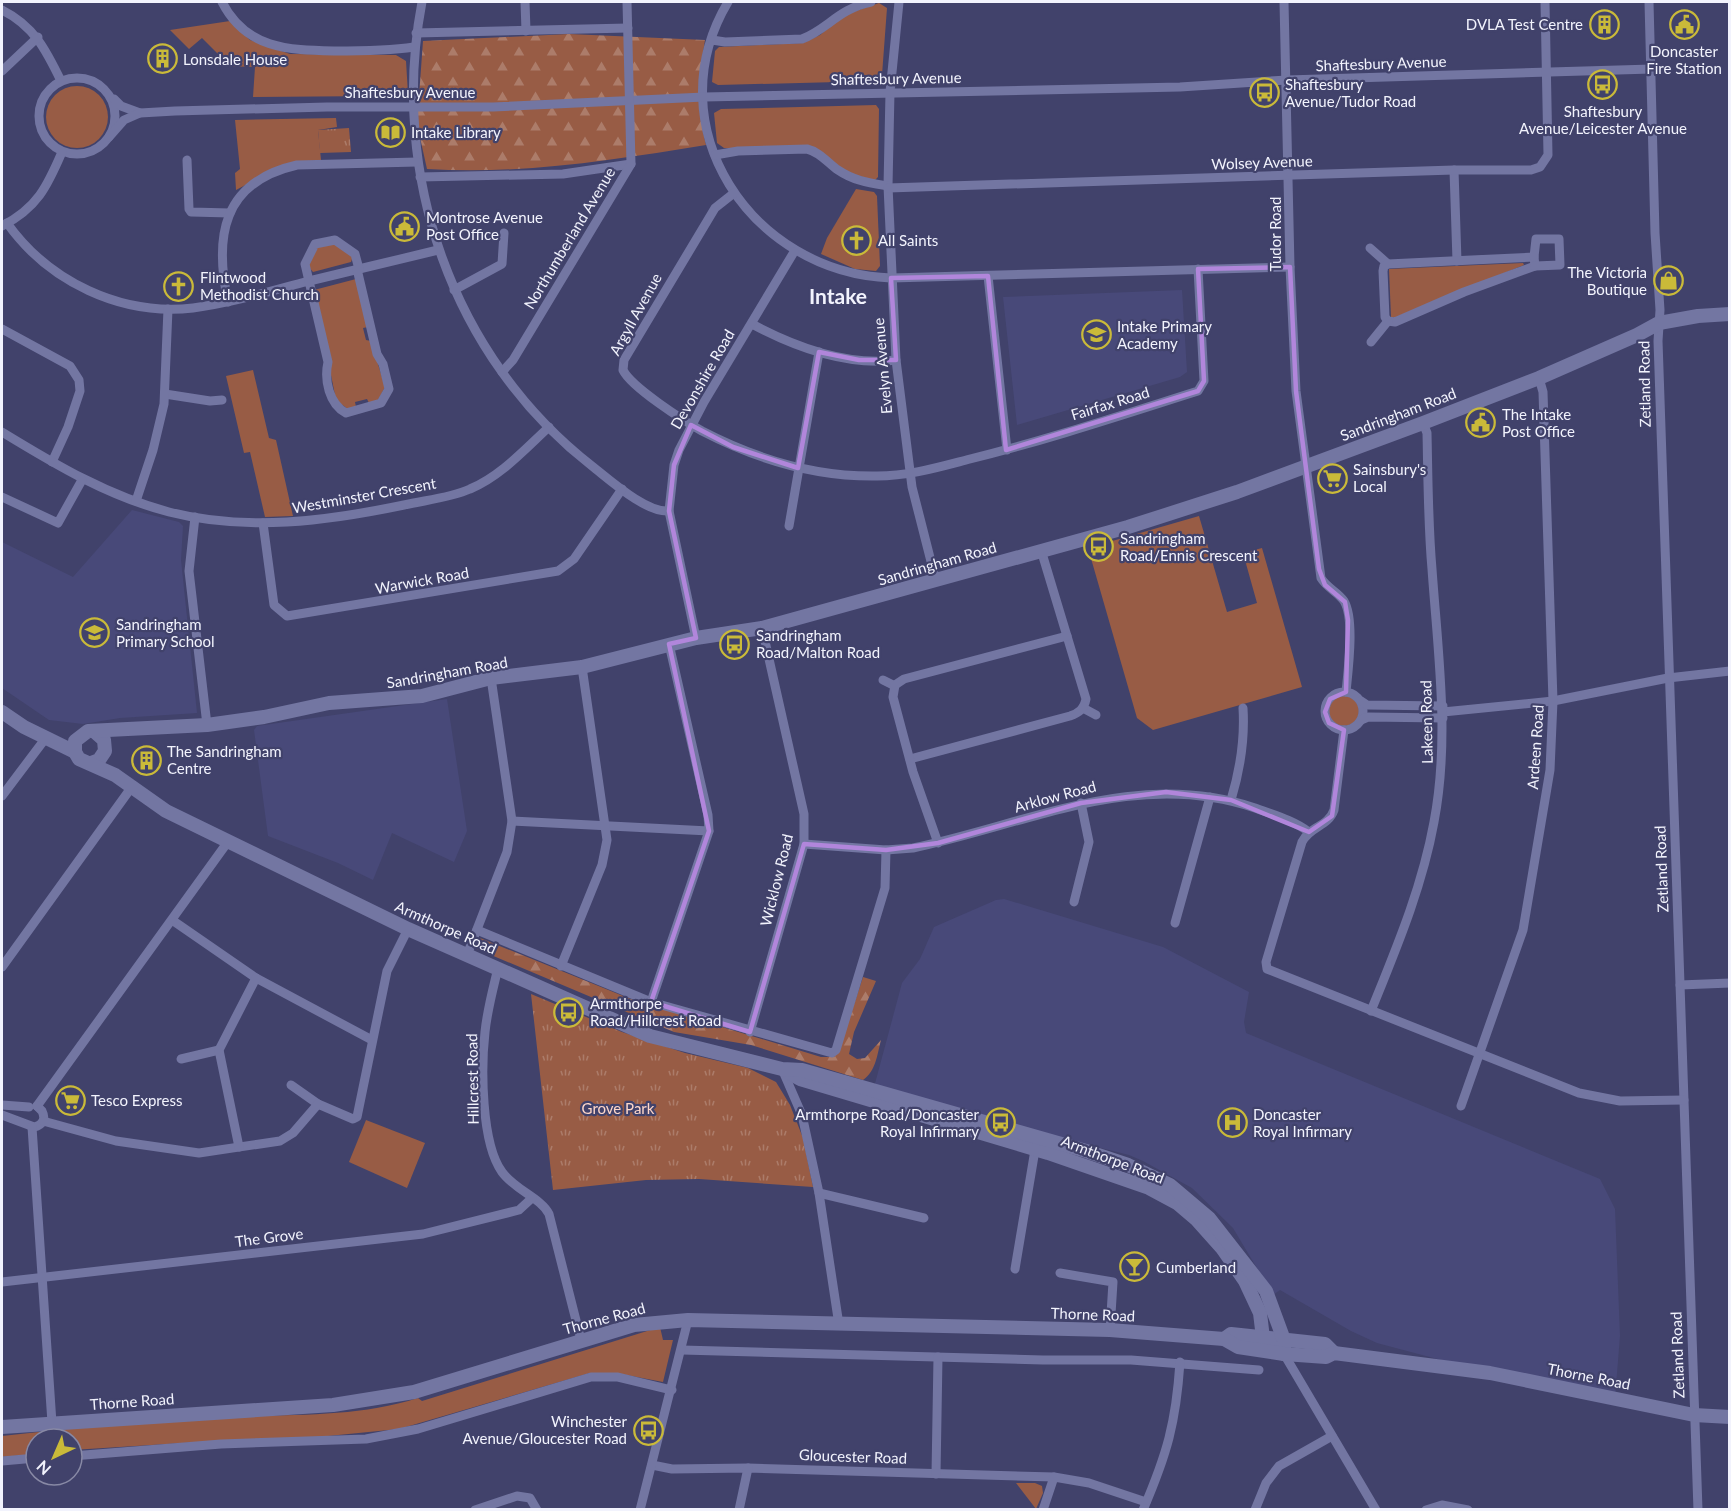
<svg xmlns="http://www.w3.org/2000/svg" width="1731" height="1511" font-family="Lato,sans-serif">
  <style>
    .built { fill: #484979 }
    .grass { fill: #985c45 }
    .forest { fill: url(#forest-firs) }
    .park { fill: url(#park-tufts) }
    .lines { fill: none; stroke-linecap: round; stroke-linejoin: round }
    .street { stroke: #7376a2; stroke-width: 9 }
    .secondary { stroke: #7376a2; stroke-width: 14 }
    .marked { fill: none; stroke: #b186db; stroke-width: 4.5; stroke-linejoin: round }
    .labels { text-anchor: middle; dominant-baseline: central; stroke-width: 4.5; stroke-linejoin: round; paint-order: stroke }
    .poi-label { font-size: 15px; fill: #f2f3fd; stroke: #41426b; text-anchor: start }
    .street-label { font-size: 15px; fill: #f2f3fd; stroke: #41426b }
    .park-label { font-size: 15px; fill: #fed7c9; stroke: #41426b }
    .district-label { font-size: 21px; font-weight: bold; fill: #f2f3fd; stroke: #41426b }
  </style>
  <defs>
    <pattern id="forest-firs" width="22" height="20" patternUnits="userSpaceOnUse" patternTransform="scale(1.5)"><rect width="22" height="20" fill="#985c45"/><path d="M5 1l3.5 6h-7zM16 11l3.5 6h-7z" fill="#ac7c6a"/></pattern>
    <pattern id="park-tufts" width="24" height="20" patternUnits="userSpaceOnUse" patternTransform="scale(1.5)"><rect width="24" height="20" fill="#985c45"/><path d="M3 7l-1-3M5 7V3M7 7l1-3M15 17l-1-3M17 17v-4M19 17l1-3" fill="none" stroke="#ac7c6a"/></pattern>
  </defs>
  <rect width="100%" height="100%" fill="#41426b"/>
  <!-- built -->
  <g class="built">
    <path d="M1182 290 1187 372 1180 377 1017 425 1003 297Z"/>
    <path d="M132 510 179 522 183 526 181 560 197 713 120 718 83 724 49 720 2 688V542L73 577Z"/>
    <path d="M447 699 467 831 454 862 392 833 373 880 338 863 268 836 254 730 257 726Z"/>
    <path d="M1004 899 1163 947 1249 992 1244 1022 1246 1033 1600 1179 1615 1209 1620 1336 1615 1398 1490 1373 1377 1343 1351 1331 1280 1290 1273 1295 1233 1228 1192 1188 1143 1161 1129 1155 873 1091 902 983 920 959 934 927 996 900Z"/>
  </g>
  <!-- grass -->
  <g class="grass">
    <path d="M879 3 887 8 882 75 876 81 718 85 712 82 715 51 719 47 803 43 820 35 844 15Z"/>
    <path d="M230 21 250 40 290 54 396 55 406 61 408 94 404 98 380 96 253 97 255 67 220 66 221 57 202 38 189 49 170 30Z"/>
    <circle cx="77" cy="117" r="31"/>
    <path d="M876 105 879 109 878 177 875 180 849 174 820 151 724 148 717 143 714 113 721 109Z"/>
    <path d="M336 118 337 127 318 130 321 160 285 164 236 190 235 173 240 169 235 120Z"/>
    <path d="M856 189 874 192 877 196 880 266 876 271 855 269 821 254 827 238Z"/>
    <path d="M336 244 353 256 351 262 313 272 308 266 316 247Z"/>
    <path d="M1523 263 1524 265 1394 318 1391 317 1389 269Z"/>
    <path d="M356 279 368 327 363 328 366 340 371 341 385 387 377 402 369 403 367 399 355 402 356 407 349 410 336 400 314 290Z"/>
    <path d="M253 370 269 438 276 440 293 516 265 517 250 452 244 453 226 376Z"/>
    <path d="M1199 516 1227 612 1257 603 1243 553 1262 548 1302 687 1153 730 1137 718 1088 548Z"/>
    <circle cx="1344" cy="711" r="15"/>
    <path d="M366 1120 425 1143 407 1188 349 1162Z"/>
    <path d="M660 1327 663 1340H673L663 1382 621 1374 590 1373 399 1429 318 1437 231 1440 72 1450V1439H36V1454L2 1457V1436C76 1428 150 1420 224 1417 289 1414 356 1418 418 1398L422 1401Z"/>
    <path d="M1016 1483H1035L1042 1486 1043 1493 1036 1509Z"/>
  </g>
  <!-- forest -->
  <g class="forest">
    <path d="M569 34 705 40C699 76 697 108 706 145 613 160 521 175 427 169L417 124 423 41Z"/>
    <path d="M480 938 633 1000 821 1057H834L839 1050 863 977 876 981 854 1032 849 1054 857 1059 865 1058 881 1040C877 1055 876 1071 863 1080L751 1045 674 1032 477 949Z"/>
  </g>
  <!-- park -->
  <g class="park">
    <path d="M349 128 351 152 320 153 318 130Z"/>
    <path d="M531 994 622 1032 685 1053 748 1068 776 1082 790 1105 803 1138 813 1187 699 1179 646 1180 553 1190Z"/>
  </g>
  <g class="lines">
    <!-- street -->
    <g class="street">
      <path d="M222 2C246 49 288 50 334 51 361 51 387 51 414 47"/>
      <path d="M422 2C389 174 452 357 592 466 610 480 646 513 669 511"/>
      <path d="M525 2 526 31"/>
      <path d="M728 2C654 126 751 273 891 278L1290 267"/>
      <path d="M899 2 890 92 888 186 896 360 912 487 936 581"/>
      <path d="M1284 2 1290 267 1296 391 1321 578C1327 588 1338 592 1344 601 1355 619 1348 671 1346 692"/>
      <path d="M1649 2 1655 233 1660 310 1658 341 1698 1510"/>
      <path d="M2 10C34 26 46 50 61 81"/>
      <path d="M416 33 628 28"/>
      <path d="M712 40 725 42 802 39C828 29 838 9 871 2"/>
      <path d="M2 71 38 37"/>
      <circle cx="77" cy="116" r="38"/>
      <path d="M114 99 121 106 140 113"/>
      <path d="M109 137 124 120 140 113 175 111 327 107H493L704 97 1180 87 1287 80 1652 69"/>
      <path d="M715 155 738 151 807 149C820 152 828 163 838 170 854 181 870 183 888 186"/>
      <path d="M187 160 189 209 191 212 230 213"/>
      <path d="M1454 170 1457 261"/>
      <path d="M420 177 563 174 631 164"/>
      <path d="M888 188 1454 170H1531L1540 167 1548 155 1545 2"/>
      <path d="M734 193 715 208 624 360 623 370C631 387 684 421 702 431 756 459 815 477 877 476 909 476 939 467 970 459 1047 440 1122 415 1198 391L1204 381 1198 269"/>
      <path d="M7 223C49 282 121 316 193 308 231 303 268 292 305 282 349 271 394 261 438 250"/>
      <path d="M2 226C37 208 47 187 62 152"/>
      <path d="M1370 248 1388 264"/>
      <path d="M1534 257 1535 266 1464 292 1395 322 1388 321 1385 317 1383 271 1384 266 1388 264Z"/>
      <path d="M1534 257 1536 239H1559L1560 265 1535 266"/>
      <path d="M357 269 377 354 383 364 389 389 381 403 346 413C329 404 324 380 328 362L305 264 315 244 335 240 355 254 359 269"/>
      <path d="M988 276 1007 450"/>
      <path d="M454 290 502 264 504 233"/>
      <path d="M228 302C214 237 222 182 297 165L417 162"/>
      <path d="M752 324C795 347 847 366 896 360"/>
      <path d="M2 329 70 366 79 380 80 391 68 427 52 462"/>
      <path d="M1371 342 1388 321"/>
      <path d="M502 372 513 360 631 164 627 2"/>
      <path d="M165 394 210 401 222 400"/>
      <path d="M2 432C56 465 108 496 169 512 247 532 327 521 404 505 426 500 450 498 470 489 501 476 525 449 549 427"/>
      <path d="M2 497 58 523 82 480"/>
      <path d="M136 501 153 450 164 404 168 309"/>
      <path d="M195 517 189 571 207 725"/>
      <path d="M263 523 274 605 287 616 558 571 574 559 622 489"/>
      <path d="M789 526 819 352"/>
      <path d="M696 638 669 511 674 465 679 450 704 402 794 252"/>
      <path d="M883 680 895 686"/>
      <circle cx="1344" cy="711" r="19"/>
      <path d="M1361 701 1367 705 1443 706"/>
      <path d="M1083 708 1096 715"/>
      <path d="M1443 712 1553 701 1668 678 1730 671"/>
      <path d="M1361 720 1368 717 1443 718"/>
      <path d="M1344 730 1334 810C1328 827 1310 826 1302 842L1266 962 1267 969 1579 1093 1620 1101 1684 1100"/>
      <path d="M910 759 1070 716C1079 713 1084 709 1086 699L1041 550"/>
      <path d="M2 796 45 739"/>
      <path d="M1231 800C1240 770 1245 740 1243 708"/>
      <path d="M512 821 709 831"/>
      <path d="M938 843 913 772 893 697 895 685 904 679 1067 636"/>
      <path d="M804 844 886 850 913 848C1028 824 1136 768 1255 808 1274 815 1293 820 1309 832"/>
      <path d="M1074 902 1089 842 1081 803"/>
      <path d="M172 920 256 978 372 1040"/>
      <path d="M1175 923 1210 797"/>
      <path d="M477 930 651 1002 832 1053 836 1050 885 888 886 850"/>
      <path d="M467 955 507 852 512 821 491 678"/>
      <path d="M561 966 602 865 607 840 582 667"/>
      <path d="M2 967 131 788"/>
      <path d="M498 968C493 989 487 1011 485 1032 481 1067 481 1143 502 1172 515 1190 541 1198 549 1214L581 1340"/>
      <path d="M1680 985 1730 983"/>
      <path d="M651 1002 709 831 708 815 669 644"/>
      <path d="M1371 1011C1396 949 1422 888 1434 822 1450 738 1438 654 1432 569 1428 524 1428 478 1427 433L1423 423"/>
      <path d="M750 1032 804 844V814L762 628"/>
      <path d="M181 1059 219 1050"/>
      <path d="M782 1069 802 1115 819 1193 839 1325"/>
      <path d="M291 1085 318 1104"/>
      <path d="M2 1105 29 1107"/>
      <path d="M37 1106 227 843"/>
      <path d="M1461 1106 1523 930 1550 770 1553 701 1543 392 1539 378"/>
      <path d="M2 1115 34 1127C43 1125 46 1119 42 1111L37 1106"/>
      <path d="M43 1121 116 1141 199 1153 280 1141 293 1133 318 1104 353 1119 357 1117 387 971 408 929"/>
      <path d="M32 1127 52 1423"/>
      <path d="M239 1147 219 1050 256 978"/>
      <path d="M819 1193 924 1218"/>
      <path d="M1015 1269 1036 1144"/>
      <path d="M1060 1273 1113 1282 1110 1330"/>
      <path d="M2 1282 423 1234 519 1210 532 1198"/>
      <path d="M682 1350 1043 1360H1131L1259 1370"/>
      <path d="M1284 1354 1376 1510"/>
      <path d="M72 1456 221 1444 366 1439 418 1429 591 1377H618L672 1390"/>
      <path d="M2 1461 36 1458"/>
      <path d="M652 1465 672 1469 748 1468 1054 1477"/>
      <path d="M936 1474 938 1357"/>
      <path d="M475 1510 517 1496 530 1498 537 1510"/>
      <path d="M640 1510 688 1320"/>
      <path d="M739 1510 748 1468"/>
      <path d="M1043 1510 1054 1477 1089 1483 1146 1502"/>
      <path d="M1143 1510C1167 1454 1176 1423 1180 1362"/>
      <path d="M1255 1510 1266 1483 1279 1466 1332 1436"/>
      <path d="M1426 1510 1442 1505 1468 1510"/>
    </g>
    <!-- secondary -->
    <g class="secondary">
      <path d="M2 712 24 727 75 752"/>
      <path d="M91 763 99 760 105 751 104 740 95 732"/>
      <path d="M784 1070 800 1079 1048 1153 1149 1188 1177 1203 1197 1220 1222 1248 1245 1281 1260 1313 1263 1338 1282 1352"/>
      <path d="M1224 1339 1231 1334 1325 1344 1334 1353"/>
      <path d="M1284 1354V1340L1266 1291 1209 1218 1170 1185 1128 1165 1086 1151 802 1070 782 1069 650 1036 408 929 166 811 115 775 79 759 75 752V741L88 731 207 725 264 717 329 703 422 696 491 678 582 667 696 638 762 628 1128 527 1237 492 1423 423 1539 378 1637 335 1659 323 1698 316 1730 314"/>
      <path d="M2 1427 333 1405 414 1392 634 1325 688 1320 1110 1330 1224 1339 1238 1347 1284 1354 1326 1357 1334 1353 1490 1373 1694 1415 1730 1417"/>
    </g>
  </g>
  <!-- marked area -->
  <path class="marked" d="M1290 267 1296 391 1319 569 1325 585 1345 602 1348 620 1346 692 1330 699 1325 712 1329 723 1344 730 1332 816 1309 832 1231 800 1166 792 1081 803 938 843 886 850 804 844 750 1032 651 1002 709 831 669 644 696 638 669 511 674 465 691 425 733 447 798 468 819 352 859 360H896L891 278 988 276 1006 450 1198 391 1204 381 1198 269Z"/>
  <!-- icons -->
  <defs>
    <symbol id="building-ring" viewBox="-11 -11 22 22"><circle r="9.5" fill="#41426b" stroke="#caba39" stroke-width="1.5"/><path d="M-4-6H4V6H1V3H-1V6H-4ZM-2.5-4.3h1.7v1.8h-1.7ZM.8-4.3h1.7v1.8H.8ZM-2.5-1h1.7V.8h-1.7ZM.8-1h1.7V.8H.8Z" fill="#caba39"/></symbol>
    <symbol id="civic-ring" viewBox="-11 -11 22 22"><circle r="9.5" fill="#41426b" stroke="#caba39" stroke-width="1.5"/><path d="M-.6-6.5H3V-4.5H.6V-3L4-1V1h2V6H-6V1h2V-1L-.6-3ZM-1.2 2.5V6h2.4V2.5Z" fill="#caba39"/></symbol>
    <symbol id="bus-ring" viewBox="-11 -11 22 22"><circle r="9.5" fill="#41426b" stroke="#caba39" stroke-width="1.5"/><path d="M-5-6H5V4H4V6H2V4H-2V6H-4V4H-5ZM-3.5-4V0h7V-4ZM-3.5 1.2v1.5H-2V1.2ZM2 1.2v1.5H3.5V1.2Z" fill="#caba39"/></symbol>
    <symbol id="library-ring" viewBox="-11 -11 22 22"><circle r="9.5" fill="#41426b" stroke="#caba39" stroke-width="1.5"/><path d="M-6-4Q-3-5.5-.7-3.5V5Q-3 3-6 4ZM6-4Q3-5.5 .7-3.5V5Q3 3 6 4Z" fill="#caba39"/></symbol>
    <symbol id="church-ring" viewBox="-11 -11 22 22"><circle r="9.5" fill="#41426b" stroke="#caba39" stroke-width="1.5"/><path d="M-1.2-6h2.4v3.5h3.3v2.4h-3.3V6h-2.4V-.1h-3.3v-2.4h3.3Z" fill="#caba39"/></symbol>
    <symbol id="shop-ring" viewBox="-11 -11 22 22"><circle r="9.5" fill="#41426b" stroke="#caba39" stroke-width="1.5"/><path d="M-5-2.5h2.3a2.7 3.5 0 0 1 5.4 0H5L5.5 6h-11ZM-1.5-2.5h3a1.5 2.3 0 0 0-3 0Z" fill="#caba39"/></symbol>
    <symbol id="school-ring" viewBox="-11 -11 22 22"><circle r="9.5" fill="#41426b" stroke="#caba39" stroke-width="1.5"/><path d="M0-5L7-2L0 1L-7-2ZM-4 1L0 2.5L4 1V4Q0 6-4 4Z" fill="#caba39"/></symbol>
    <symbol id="supermarket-ring" viewBox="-11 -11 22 22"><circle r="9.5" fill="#41426b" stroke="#caba39" stroke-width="1.5"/><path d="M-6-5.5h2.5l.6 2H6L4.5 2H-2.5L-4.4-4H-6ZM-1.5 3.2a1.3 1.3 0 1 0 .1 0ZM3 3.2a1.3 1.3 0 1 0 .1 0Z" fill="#caba39"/></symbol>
    <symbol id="hospital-ring" viewBox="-11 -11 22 22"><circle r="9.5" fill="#41426b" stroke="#caba39" stroke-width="1.5"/><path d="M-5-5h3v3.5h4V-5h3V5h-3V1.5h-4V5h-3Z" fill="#caba39"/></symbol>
    <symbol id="bar-ring" viewBox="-11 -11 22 22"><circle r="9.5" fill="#41426b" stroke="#caba39" stroke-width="1.5"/><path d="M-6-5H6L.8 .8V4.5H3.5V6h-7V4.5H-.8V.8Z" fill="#caba39"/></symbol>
  </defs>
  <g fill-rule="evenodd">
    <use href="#building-ring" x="1588" y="8" width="33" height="33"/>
    <use href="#civic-ring" x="1668" y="8" width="33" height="33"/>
    <use href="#building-ring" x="146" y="42" width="33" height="33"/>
    <use href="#bus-ring" x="1586" y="68" width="33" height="33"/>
    <use href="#bus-ring" x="1248" y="76" width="33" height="33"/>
    <use href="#library-ring" x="374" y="116" width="33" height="33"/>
    <use href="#civic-ring" x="388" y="210" width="33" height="33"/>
    <use href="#church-ring" x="840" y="224" width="33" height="33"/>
    <use href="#shop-ring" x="1652" y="264" width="33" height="33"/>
    <use href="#church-ring" x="162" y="270" width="33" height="33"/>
    <use href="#school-ring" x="1080" y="318" width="33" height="33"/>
    <use href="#civic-ring" x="1464" y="406" width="33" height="33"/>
    <use href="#supermarket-ring" x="1316" y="462" width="33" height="33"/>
    <use href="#bus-ring" x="1082" y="530" width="33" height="33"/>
    <use href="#school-ring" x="78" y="616" width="33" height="33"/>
    <use href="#bus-ring" x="718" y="628" width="33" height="33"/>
    <use href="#building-ring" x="130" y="744" width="33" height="33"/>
    <use href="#bus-ring" x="552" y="996" width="33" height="33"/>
    <use href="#supermarket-ring" x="54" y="1084" width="33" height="33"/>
    <use href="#bus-ring" x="984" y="1106" width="33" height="33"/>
    <use href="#hospital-ring" x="1216" y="1106" width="33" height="33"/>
    <use href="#bar-ring" x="1118" y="1250" width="33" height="33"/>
    <use href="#bus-ring" x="632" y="1414" width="33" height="33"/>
  </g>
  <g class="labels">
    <!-- poi labels -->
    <g class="poi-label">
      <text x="1583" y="24" text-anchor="end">DVLA Test Centre</text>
      <text x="1684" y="51" text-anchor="middle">Doncaster<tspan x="1684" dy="17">Fire Station</tspan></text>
      <text x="183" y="59">Lonsdale House</text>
      <text x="1285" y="84">Shaftesbury<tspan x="1285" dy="17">Avenue/Tudor Road</tspan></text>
      <text x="1603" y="111" text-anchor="middle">Shaftesbury<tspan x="1603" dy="17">Avenue/Leicester Avenue</tspan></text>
      <text x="411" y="132">Intake Library</text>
      <text x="426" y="217">Montrose Avenue<tspan x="426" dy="17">Post Office</tspan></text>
      <text x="878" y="240">All Saints</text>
      <text x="1647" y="272" text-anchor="end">The Victoria<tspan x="1647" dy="17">Boutique</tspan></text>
      <text x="200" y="277">Flintwood<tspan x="200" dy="17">Methodist Church</tspan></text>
      <text x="1117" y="326">Intake Primary<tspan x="1117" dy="17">Academy</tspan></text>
      <text x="1502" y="414">The Intake<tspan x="1502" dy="17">Post Office</tspan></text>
      <text x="1353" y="469">Sainsbury's<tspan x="1353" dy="17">Local</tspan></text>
      <text x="1120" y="538">Sandringham<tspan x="1120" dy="17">Road/Ennis Crescent</tspan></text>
      <text x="116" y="624">Sandringham<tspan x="116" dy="17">Primary School</tspan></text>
      <text x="756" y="635">Sandringham<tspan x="756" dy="17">Road/Malton Road</tspan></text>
      <text x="167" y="751">The Sandringham<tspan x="167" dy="17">Centre</tspan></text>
      <text x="590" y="1003">Armthorpe<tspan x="590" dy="17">Road/Hillcrest Road</tspan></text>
      <text x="91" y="1100">Tesco Express</text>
      <text x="979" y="1114" text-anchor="end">Armthorpe Road/Doncaster<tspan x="979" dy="17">Royal Infirmary</tspan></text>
      <text x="1253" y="1114">Doncaster<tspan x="1253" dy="17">Royal Infirmary</tspan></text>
      <text x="1156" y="1267">Cumberland</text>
      <text x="627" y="1421" text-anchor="end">Winchester<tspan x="627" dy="17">Avenue/Gloucester Road</tspan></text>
    </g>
    <!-- street labels -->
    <g class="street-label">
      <text transform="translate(1381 63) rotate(-2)">Shaftesbury Avenue</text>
      <text transform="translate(896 78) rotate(-1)">Shaftesbury Avenue</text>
      <text x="410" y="92">Shaftesbury Avenue</text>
      <text transform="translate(1262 162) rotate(-2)">Wolsey Avenue</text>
      <text transform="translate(1275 234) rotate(-90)">Tudor Road</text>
      <text transform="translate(569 238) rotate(-59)">Northumberland Avenue</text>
      <text transform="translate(635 314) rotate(-61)">Argyll Avenue</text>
      <text transform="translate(882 366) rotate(-95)">Evelyn Avenue</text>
      <text transform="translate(702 379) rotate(-60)">Devonshire Road</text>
      <text transform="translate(1644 384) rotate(-91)">Zetland Road</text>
      <text transform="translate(1110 403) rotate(-17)">Fairfax Road</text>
      <text transform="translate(1398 414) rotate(-21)">Sandringham Road</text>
      <text transform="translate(364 495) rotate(-10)">Westminster Crescent</text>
      <text transform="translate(937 563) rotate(-16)">Sandringham Road</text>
      <text transform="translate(422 580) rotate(-10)">Warwick Road</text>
      <text transform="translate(447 672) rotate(-10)">Sandringham Road</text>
      <text transform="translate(1426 722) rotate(-91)">Lakeen Road</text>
      <text transform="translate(1535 747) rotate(-86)">Ardeen Road</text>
      <text transform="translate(1055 796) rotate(-15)">Arklow Road</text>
      <text transform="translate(1661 869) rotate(-92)">Zetland Road</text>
      <text transform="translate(776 880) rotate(-76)">Wicklow Road</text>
      <text transform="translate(446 927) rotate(24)">Armthorpe Road</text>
      <text transform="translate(472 1079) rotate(-91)">Hillcrest Road</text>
      <text transform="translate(1113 1159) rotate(21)">Armthorpe Road</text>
      <text transform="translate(269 1237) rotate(-7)">The Grove</text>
      <text transform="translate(1093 1314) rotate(2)">Thorne Road</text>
      <text transform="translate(604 1318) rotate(-15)">Thorne Road</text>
      <text transform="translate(1677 1355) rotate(-92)">Zetland Road</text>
      <text transform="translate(1589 1376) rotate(11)">Thorne Road</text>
      <text transform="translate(132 1401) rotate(-4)">Thorne Road</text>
      <text transform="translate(853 1456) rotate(2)">Gloucester Road</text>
    </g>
    <!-- park labels -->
    <g class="park-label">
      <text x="618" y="1108">Grove Park</text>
    </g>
    <!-- district labels -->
    <g class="district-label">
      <text x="838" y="295">Intake</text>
    </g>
  </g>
  <!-- border -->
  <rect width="1731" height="1511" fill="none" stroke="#f2f3fd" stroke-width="6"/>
  <!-- north arrow -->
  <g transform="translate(54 1457) rotate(224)"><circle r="28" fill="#41426b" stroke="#8889a5" stroke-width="1.5"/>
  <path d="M0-4.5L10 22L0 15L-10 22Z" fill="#caba39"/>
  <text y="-9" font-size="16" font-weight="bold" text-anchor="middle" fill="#f2f3fd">N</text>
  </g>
</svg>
